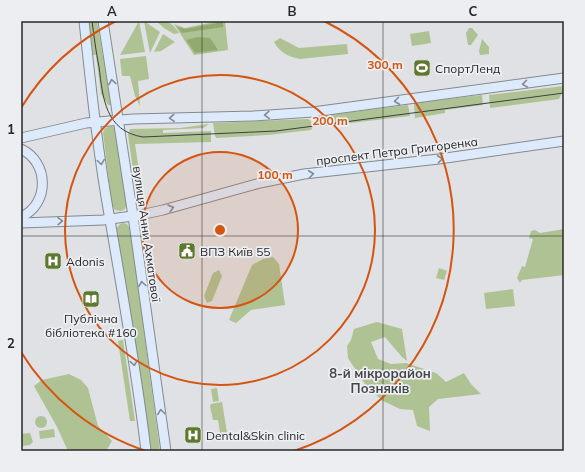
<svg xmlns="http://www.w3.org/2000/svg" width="585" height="472" font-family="Mulish,sans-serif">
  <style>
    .green { fill: #aec293 }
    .forest { fill: #92aa6f }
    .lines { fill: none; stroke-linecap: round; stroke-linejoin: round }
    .secondary-casing { stroke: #87898c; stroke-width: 11 }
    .secondary { stroke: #dceafb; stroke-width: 9 }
    .tram { stroke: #3e3f41; stroke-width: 1 }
    .oneway { stroke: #828992 }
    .grid { fill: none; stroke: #272829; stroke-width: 1; stroke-opacity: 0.55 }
    .ring { fill: none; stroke: #d5540f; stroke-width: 2 }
    .labels { text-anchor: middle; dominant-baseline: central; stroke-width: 3.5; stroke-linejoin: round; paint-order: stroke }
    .poi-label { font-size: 12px; fill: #272829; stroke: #eceef1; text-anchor: start }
    .street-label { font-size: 12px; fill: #272829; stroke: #eceef1 }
    .neighbourhood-label { font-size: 13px; font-weight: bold; fill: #46474a; stroke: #eceef1 }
    .centre { fill: #d5540f; stroke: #eceef1; stroke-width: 2 }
    .ring-label { font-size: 12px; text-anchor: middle; font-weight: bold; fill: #d5540f; stroke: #eceef1; stroke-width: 3.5; stroke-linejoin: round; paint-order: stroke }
    .neatline { fill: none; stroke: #272829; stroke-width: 1.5 }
    .grid-label { font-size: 13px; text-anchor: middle; font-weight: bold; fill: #272829 }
  </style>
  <rect width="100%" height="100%" fill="#dfe1e4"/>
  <!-- green -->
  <g class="green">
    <path d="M89 21H97L111 105H108L101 94 96 55H93Z"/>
    <path d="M139 21 145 52 120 55Z"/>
    <path d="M144 21 160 32 150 53Z"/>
    <path d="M156 21C169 21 171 22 179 33L174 34 164 28Z"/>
    <path d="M219 21H225L228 50 194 55 174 24 185 28Z"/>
    <path d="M469 28H472L478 35 471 45H468L466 33Z"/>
    <path d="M429 31 431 43 412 46 410 34Z"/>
    <path d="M163 34 175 42 161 51 154 52Z"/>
    <path d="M280 38 299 48 347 44 348 54 300 59C289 57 279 52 274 42Z"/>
    <path d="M482 39 489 47V54L480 55 479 51Z"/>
    <path d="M146 56 149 79 138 81 140 106 135 96 130 76H122L120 59Z"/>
    <path d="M564 86V89L559 99 490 108 489 95Z"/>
    <path d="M482 95 483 105 445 110V113L415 118 414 103Z"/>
    <path d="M408 105 410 116 317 127 316 122 321 116Z"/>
    <path d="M308 119 311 121 312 129 311 130 268 135 216 138 215 136 213 123Z"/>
    <path d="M209 124 203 128 163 130V133L211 131V142L135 144 143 197 146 204 138 203 128 135 130 129 180 128Z"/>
    <path d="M112 126 117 130 127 204 125 209 121 211 115 210 112 205 103 133 105 128Z"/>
    <path d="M123 223 127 224 130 229 160 451H151L136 346 116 229 120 224Z"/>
    <path d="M564 229V275L522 280 520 283 517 278 522 266 525 267 533 239 529 238 531 231 535 230 540 233Z"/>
    <path d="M273 257 279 264 285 305 251 310 236 323 229 320 252 265 263 259Z"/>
    <path d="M439 268 447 271 444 280 436 278Z"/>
    <path d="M219 270 222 276 212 301 207 303 204 296 213 273Z"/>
    <path d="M513 289 515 306 486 309 484 293Z"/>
    <path d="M377 322 402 329 407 361 402 357 385 337 371 342 378 359 391 364 406 363 436 373 446 382 464 373 471 384 481 394 438 399 429 407 430 431 417 426 413 410 400 409 383 401 367 387 348 358 347 346 351 340 354 329Z"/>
    <path d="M123 340 135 421H130L118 341Z"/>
    <path d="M69 374 81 380 88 388 98 426 112 441 106 451H68L57 427 34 386 42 380Z"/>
    <path d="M217 388 219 401 213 402 211 389Z"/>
    <path d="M222 402 227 433H220L218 420H213L210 406 211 404Z"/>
    <circle cx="41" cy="422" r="6"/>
    <path d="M54 429 55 437 40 439 39 431Z"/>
    <path d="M30 433 33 442 30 445 21 446V434Z"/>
  </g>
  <!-- forest -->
  <g class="forest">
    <path d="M223 22V27L182 33 177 27 185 29Z"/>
    <path d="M198 37 210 38 218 50 195 53 186 40Z"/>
  </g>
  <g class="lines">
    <defs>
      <g id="secondary">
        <path d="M84 21C91 87 98 154 110 220 123 297 137 373 146 451"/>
        <path d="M103 21 133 216 166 451"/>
        <path d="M21 138 86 123 133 119 253 116 313 112 564 78"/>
        <path d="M21 149C49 162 50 204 21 217"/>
        <path d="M21 223 103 220 140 215 163 210 260 183 304 174 439 159 564 141"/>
      </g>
    </defs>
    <!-- secondary casing -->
    <use href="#secondary" class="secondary-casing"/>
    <!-- secondary -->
    <use href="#secondary" class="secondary"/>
    <!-- tram -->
    <path class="tram" d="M92 21C94 36 96 52 99 67 103 98 105 131 143 137L276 131 564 93"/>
  </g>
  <!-- one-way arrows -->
  <defs><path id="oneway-chevron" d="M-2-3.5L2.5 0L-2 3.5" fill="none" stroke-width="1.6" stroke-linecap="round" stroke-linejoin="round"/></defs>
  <g class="oneway">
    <use href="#oneway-chevron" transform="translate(112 82) rotate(-99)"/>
    <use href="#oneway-chevron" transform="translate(525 84) rotate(172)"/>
    <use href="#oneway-chevron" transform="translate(397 101) rotate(173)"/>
    <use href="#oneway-chevron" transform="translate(267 115) rotate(177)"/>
    <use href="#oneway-chevron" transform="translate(172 118) rotate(178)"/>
    <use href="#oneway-chevron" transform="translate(440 159) rotate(-7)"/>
    <use href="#oneway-chevron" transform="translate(101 162) rotate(82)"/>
    <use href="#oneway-chevron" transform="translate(311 174) rotate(-7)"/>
    <use href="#oneway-chevron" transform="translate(171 208) rotate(-16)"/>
    <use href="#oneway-chevron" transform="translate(60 221) rotate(-2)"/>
    <use href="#oneway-chevron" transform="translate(142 284) rotate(-98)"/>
    <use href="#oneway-chevron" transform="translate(134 363) rotate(81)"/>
    <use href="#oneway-chevron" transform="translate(161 412) rotate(-98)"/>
  </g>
  <!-- grid -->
  <path class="grid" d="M202 21V451M383 21V451M21 236H564"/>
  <!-- distance rings -->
  <circle cx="220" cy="230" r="78" fill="#d5540f" fill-opacity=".12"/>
  <g class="ring">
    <circle cx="220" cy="230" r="78"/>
    <circle cx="220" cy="230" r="155"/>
    <path d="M146 451A233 233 0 0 1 21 352M21 108A233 233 0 0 1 116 21M324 21A233 233 0 0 1 294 451"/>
  </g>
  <!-- icons -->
  <defs>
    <symbol id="stadium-square" viewBox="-11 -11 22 22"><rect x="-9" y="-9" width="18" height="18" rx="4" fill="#5e792d" stroke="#eceef1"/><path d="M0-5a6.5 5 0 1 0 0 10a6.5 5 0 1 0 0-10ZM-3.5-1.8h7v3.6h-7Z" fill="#fff"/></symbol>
    <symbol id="civic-square" viewBox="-11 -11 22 22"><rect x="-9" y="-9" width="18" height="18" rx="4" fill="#5e792d" stroke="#eceef1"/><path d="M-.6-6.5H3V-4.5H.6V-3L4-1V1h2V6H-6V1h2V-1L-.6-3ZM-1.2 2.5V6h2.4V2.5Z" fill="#fff"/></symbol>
    <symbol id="hospital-square" viewBox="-11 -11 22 22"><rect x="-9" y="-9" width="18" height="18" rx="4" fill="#5e792d" stroke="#eceef1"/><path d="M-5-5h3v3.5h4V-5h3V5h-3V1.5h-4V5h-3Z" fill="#fff"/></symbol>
    <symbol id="library-square" viewBox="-11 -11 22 22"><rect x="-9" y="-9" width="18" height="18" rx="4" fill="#5e792d" stroke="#eceef1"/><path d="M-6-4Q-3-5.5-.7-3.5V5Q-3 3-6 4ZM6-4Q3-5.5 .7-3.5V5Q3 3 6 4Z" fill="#fff"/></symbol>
  </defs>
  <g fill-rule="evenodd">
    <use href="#stadium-square" x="412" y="58" width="20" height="20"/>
    <use href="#civic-square" x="177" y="241" width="20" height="20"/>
    <use href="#hospital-square" x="43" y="251" width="20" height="20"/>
    <use href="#library-square" x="81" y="289" width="20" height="20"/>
    <use href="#hospital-square" x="183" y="425" width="20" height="20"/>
  </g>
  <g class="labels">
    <!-- poi labels -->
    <g class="poi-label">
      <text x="435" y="68">СпортЛенд</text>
      <text x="200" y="251">ВПЗ Київ 55</text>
      <text x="66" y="261">Adonis</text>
      <text x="91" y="318" text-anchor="middle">Публічна<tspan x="91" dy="14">бібліотека #160</tspan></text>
      <text x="206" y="435">Dental&amp;Skin clinic</text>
    </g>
    <!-- street labels -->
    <g class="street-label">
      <text transform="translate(397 151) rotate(-7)">проспект Петра Григоренка</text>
      <text transform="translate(147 234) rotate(82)">вулиця Анни Ахматової</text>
    </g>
    <!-- neighbourhood labels -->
    <g class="neighbourhood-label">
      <text x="380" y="373">8-й мікрорайон<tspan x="380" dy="15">Позняків</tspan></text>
    </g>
  </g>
  <circle cx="220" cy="230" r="6" class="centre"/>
  <g class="ring-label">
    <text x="385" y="69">300 m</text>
    <text x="330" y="125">200 m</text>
    <text x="275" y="179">100 m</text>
  </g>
  <!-- border -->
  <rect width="585" height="472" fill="none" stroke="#eceef1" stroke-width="44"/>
  <rect x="22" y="22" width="541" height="428" class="neatline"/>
  <g class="grid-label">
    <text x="112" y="16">A</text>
    <text x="292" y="16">B</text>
    <text x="473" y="16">C</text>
    <text x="11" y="134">1</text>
    <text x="11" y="348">2</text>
  </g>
</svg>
